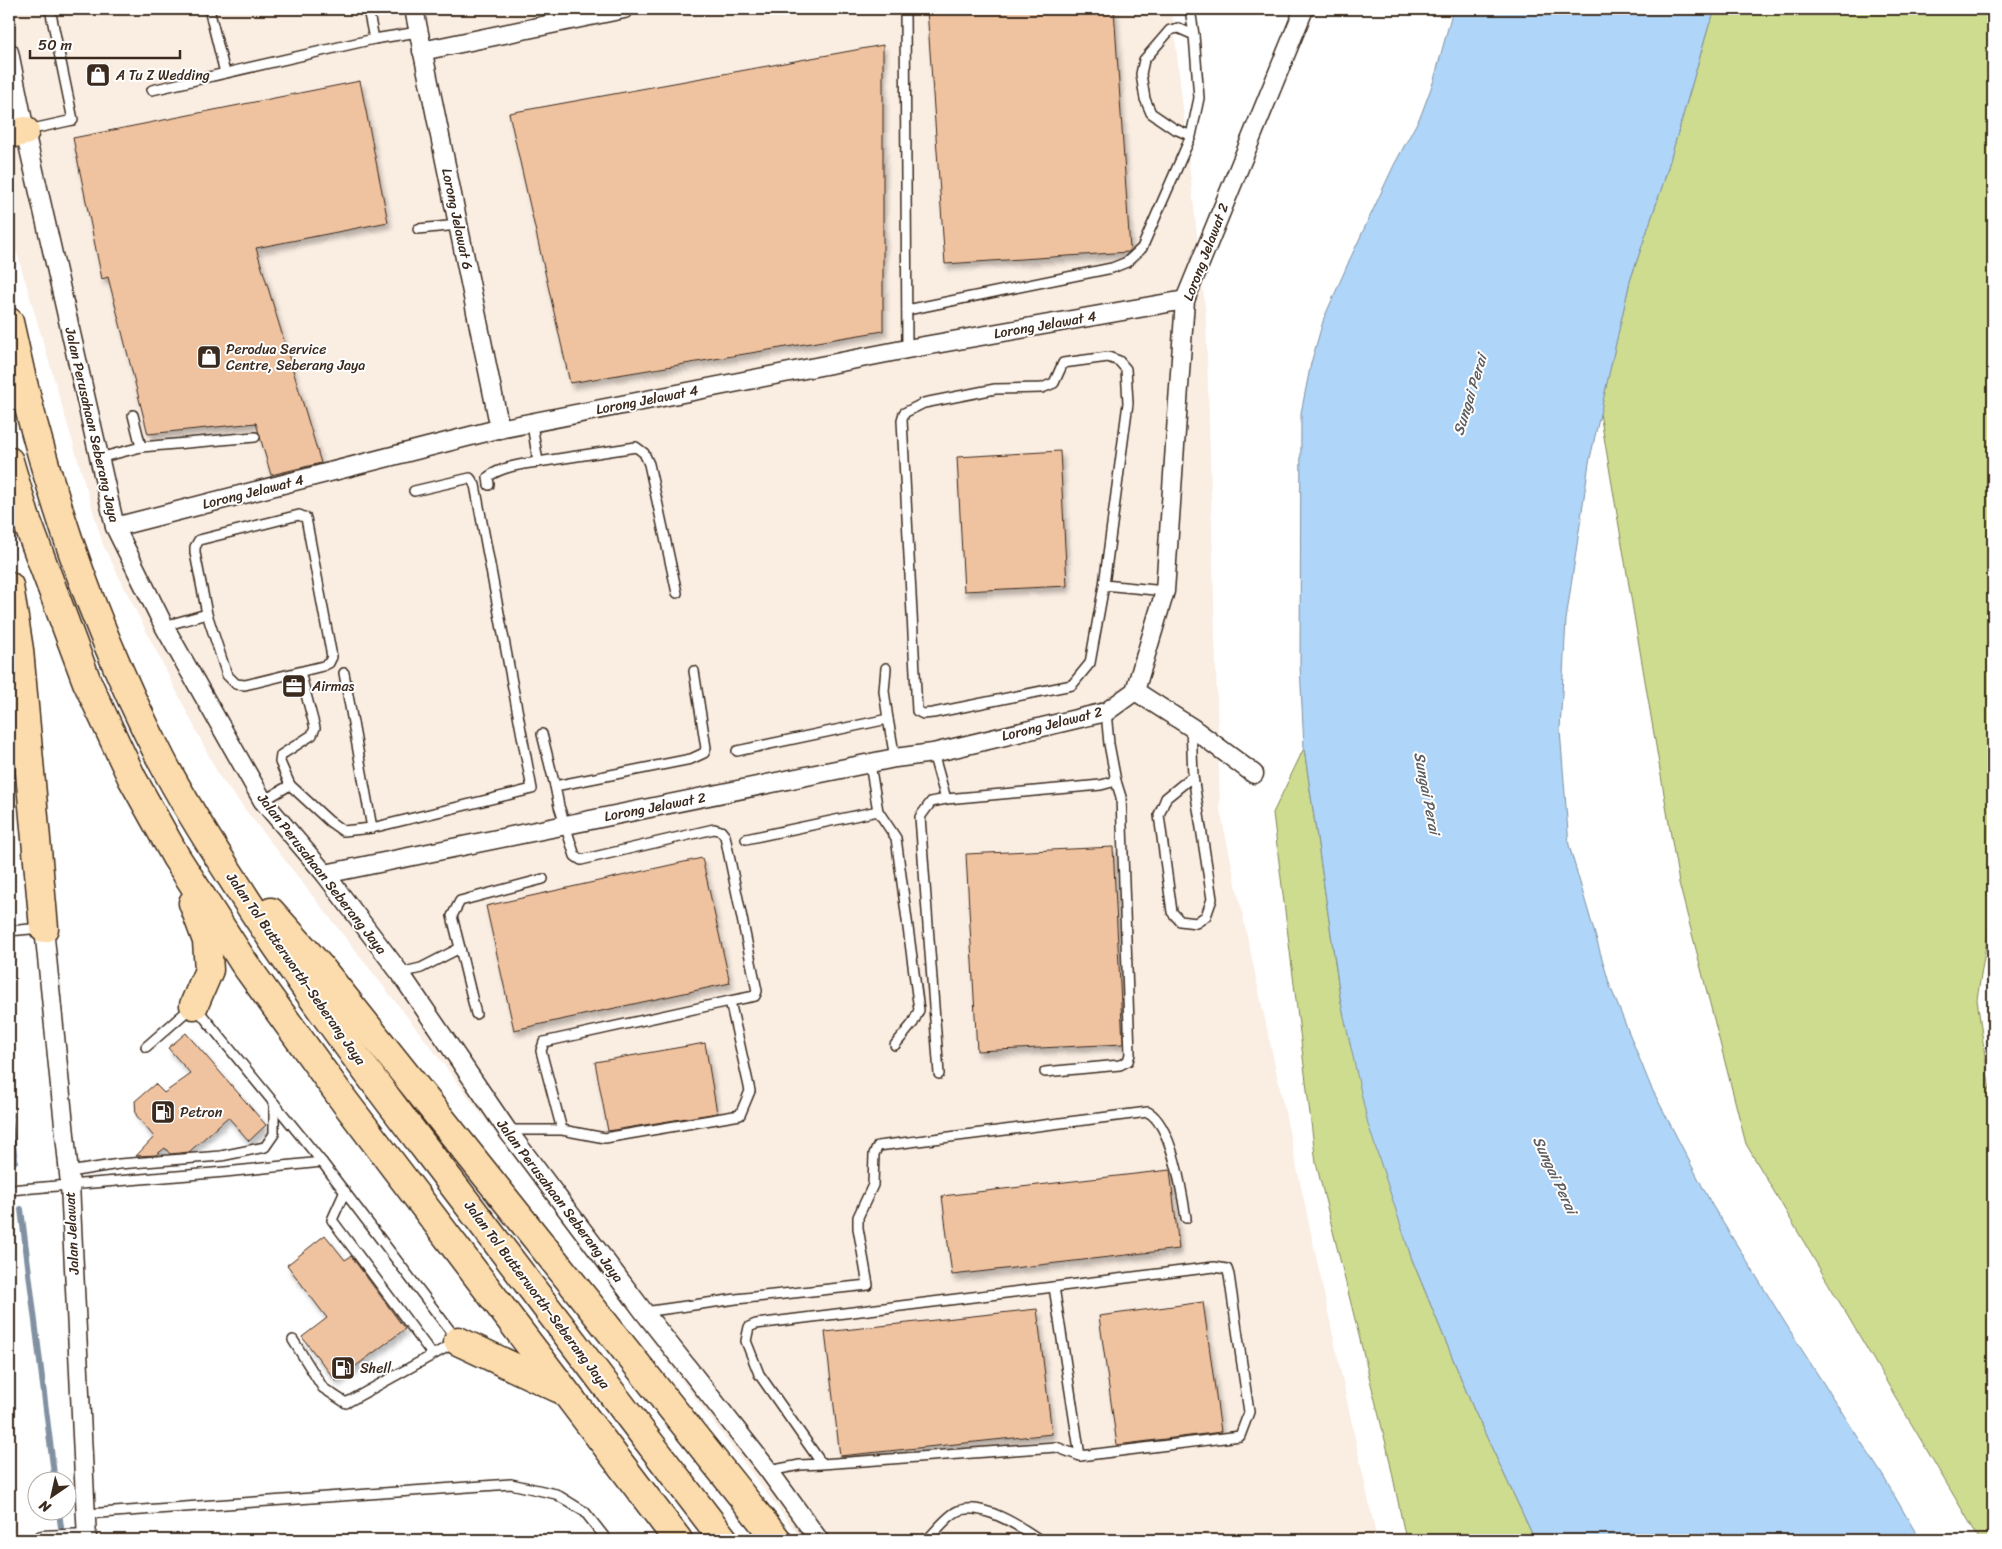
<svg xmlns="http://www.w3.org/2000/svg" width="2002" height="1549" font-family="Sriracha,sans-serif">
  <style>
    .built { fill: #faede2 }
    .green { fill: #cedc90; stroke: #848357 }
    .water { fill: #afd5f8; stroke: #8191a1 }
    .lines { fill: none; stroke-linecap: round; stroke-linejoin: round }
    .stream { stroke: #8191a1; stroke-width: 6 }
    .building { fill: #f0c3a0; stroke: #3b2a1e; filter: url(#shadow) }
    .lane-casing { stroke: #3b2a1e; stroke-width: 12 }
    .street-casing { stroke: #3b2a1e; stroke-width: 21 }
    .highway-casing { stroke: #3b2a1e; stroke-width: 31 }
    .lane { stroke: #fff; stroke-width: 9 }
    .street { stroke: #fff; stroke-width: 18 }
    .highway { stroke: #fcdcac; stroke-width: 28 }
    .labels { text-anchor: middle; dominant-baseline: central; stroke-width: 4; stroke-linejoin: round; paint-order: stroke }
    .poi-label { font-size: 14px; fill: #3b2a1e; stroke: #fff; text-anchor: start }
    .street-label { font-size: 14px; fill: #3b2a1e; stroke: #fff }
    .water-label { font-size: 15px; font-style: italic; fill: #5e5d5f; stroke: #fff }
  </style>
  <defs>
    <filter id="shadow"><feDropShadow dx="3" dy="5.5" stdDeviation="2.5" flood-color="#0004"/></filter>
  </defs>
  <rect width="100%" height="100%" fill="#fff"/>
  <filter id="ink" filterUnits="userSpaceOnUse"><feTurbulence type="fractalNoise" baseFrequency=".02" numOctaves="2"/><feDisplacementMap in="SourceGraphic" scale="10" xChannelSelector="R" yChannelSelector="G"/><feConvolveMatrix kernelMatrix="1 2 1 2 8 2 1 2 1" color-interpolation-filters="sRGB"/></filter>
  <g filter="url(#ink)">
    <!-- built -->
    <g class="built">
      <path d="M9 9H1172L1206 316 1220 810 1377 1540H802L430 1046 219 776 103 545 9 226Z"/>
      <path d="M9 1444 17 1540H9Z"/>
    </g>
    <!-- green -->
    <g class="green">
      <path d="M1716 9H1993V904L1977 999 1993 1113V1540H1980L1746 1144 1679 883 1600 413 1630 281 1664 181 1709 25Z"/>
      <path d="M1304 748 1341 1003 1411 1257 1474 1410 1535 1540H1406L1387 1448 1316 1163 1273 813Z"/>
    </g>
    <!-- water -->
    <path class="water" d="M1453 9H1716L1709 25 1664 181 1630 281 1589 463 1566 620 1560 730 1569 845 1610 986 1651 1087 1712 1205 1802 1350 1883 1476 1920 1540H1535L1474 1410 1411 1257 1368 1124 1341 1003 1304 748 1300 665 1301 413 1311 363 1324 318 1350 259 1394 165 1421 115 1434 80Z"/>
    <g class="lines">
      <!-- stream -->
      <g class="stream">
        <path d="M9 1113 15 1161"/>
        <path d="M21 1209 55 1482"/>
        <path d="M59 1512 61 1527"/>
      </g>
    </g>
    <!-- building -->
    <g class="building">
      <path d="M927 9H1114L1130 250 1129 252 945 264Z"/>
      <path d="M883 45V331L570 383 509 113Z"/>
      <path d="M360 81 388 222 256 248 321 463 271 475 256 423 148 434 108 277 102 279 73 138Z"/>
      <path d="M1060 451 1067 586 964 591 957 457Z"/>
      <path d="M1113 847 1123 1044 977 1051 966 854Z"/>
      <path d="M702 858 730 983 514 1030 486 906Z"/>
      <path d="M186 1033 266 1125 249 1141 228 1117 189 1152 170 1154 165 1148 156 1155 136 1156 154 1137 136 1115 135 1101 155 1084 164 1093 191 1074 168 1048Z"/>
      <path d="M705 1043 717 1113 608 1131 595 1062Z"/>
      <path d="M1170 1170 1179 1249 952 1275 942 1196Z"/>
      <path d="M325 1235 345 1260 351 1256 405 1329 336 1381 302 1337 327 1318 287 1265Z"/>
      <path d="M1203 1302 1221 1432 1117 1445 1099 1316Z"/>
      <path d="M1037 1309 1052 1434 840 1456 825 1332Z"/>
    </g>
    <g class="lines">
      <defs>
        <g id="lane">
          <path d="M209 9 225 73"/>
          <path d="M368 9 374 39"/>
          <path d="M905 9 907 349"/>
          <path d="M1190 9 1194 35"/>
          <path d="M152 90 374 39 418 32"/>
          <path d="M28 130 73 120 50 9"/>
          <path d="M418 229 458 225"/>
          <path d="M907 310 1112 268 1127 262 1142 248 1191 136 1199 98 1194 35 1178 28 1170 30 1144 60 1141 74 1145 99 1151 113 1173 128 1191 136"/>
          <path d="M133 415 141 447"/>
          <path d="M99 458 141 447 255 437"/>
          <path d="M538 462 636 447 644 453 649 464 677 593"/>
          <path d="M489 485 488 477C501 467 522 464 538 462L532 424"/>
          <path d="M1104 585 1090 663 1072 685 933 713 923 714 917 711 902 420 904 413 924 403 995 389 1042 388 1054 383 1063 363 1108 357 1119 361 1126 369 1128 403 1104 585 1165 591"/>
          <path d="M164 626 207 614 195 553V547L199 540 299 515 306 518 332 657 329 663 323 666 245 685 236 684 227 675 207 614"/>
          <path d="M886 668 884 691 888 719"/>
          <path d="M694 671 706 748 704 753 691 759 555 786 559 806 575 856 581 860 714 829 721 831 725 836 757 991 755 996 730 1001"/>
          <path d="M344 673 372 828"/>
          <path d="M1106 712 1109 744 1116 781"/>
          <path d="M1191 727 1193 776 1212 899 1206 916 1196 923 1180 921 1172 912 1159 815 1166 798 1193 776"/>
          <path d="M542 734 555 786"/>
          <path d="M737 751 888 719 895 758"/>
          <path d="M933 753 946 799 1101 785 1116 781 1121 797 1130 1054 1128 1061 1120 1065 1045 1072"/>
          <path d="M870 764 878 811 896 838 919 1010 913 1023 895 1045"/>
          <path d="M290 785 280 762 281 755 312 735 315 728 300 672"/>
          <path d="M263 801 290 785 329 821 343 831 372 828 532 789 475 485 470 478 414 491"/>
          <path d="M746 839 878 811"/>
          <path d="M9 931 41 928"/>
          <path d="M460 948 476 1014"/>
          <path d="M400 973 421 968 460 948 452 916 460 901 543 879"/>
          <path d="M146 1047 194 1005 322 1162 458 1341 346 1403 323 1388 293 1340"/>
          <path d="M939 1074 920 817 931 802 946 799"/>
          <path d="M508 1130H562L605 1138 740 1115 750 1091 730 1001 544 1042 541 1051 562 1130"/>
          <path d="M69 1172 119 1164 221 1156 265 1147 274 1134V1103"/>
          <path d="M9 1190 225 1172 322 1162"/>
          <path d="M345 1191 332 1220 432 1354"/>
          <path d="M1054 1287 1080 1456"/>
          <path d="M644 1312 736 1299 868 1285 858 1228V1217L873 1185 874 1154 878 1146 1148 1112C1172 1125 1182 1192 1186 1218"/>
          <path d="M769 1471 800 1465 822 1464 1056 1447 1080 1456 1240 1436 1249 1412 1229 1275 1227 1269 1214 1267 756 1324 749 1327 746 1341 759 1374 822 1464"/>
          <path d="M86 1514 511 1484 556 1494 585 1512 607 1540"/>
          <path d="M927 1540C934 1533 949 1514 958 1511 982 1501 1021 1527 1040 1540"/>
        </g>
        <g id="street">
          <path d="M414 9 500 429"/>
          <path d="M422 51 624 9"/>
          <path d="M9 52 25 131 115 527 164 626 263 801 325 874 400 973 507 1130 644 1312 769 1471 819 1540"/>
          <path d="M115 527 494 430 907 349 1185 300"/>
          <path d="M1135 691 1191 727 1254 774"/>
          <path d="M325 874 895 758 933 753 1093 715 1106 712 1135 691 1165 591 1185 300 1304 9"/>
          <path d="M44 928 70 1184 87 1540"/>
          <path d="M42 1540 87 1538"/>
        </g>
        <g id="highway">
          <path d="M9 134 25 131"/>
          <path d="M9 322C41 474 91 623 162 761 184 803 210 844 236 884 295 977 361 1065 428 1152 527 1282 625 1411 724 1540"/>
          <path d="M9 461 25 516 87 682 132 778 176 857 244 963 345 1102 678 1540"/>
          <path d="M9 586 19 650 44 928"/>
          <path d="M193 903 207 941 209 970 194 1005"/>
          <path d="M271 912 319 966 777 1540"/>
          <path d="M458 1341 558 1388"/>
        </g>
      </defs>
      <!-- lane casing -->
      <use href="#lane" class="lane-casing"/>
      <!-- street casing -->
      <use href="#street" class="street-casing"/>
      <!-- highway casing -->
      <use href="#highway" class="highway-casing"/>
      <!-- lane -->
      <use href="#lane" class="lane"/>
      <!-- street -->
      <use href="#street" class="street"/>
      <!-- highway -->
      <use href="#highway" class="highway"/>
    </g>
  </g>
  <!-- icons -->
  <defs>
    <symbol id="shop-square" viewBox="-11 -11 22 22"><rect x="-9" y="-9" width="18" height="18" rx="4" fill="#3b2a1e" stroke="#fff"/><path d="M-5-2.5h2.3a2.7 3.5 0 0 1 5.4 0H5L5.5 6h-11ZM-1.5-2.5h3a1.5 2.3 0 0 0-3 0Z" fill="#fff"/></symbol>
    <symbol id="office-square" viewBox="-11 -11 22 22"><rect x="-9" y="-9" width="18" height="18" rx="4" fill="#3b2a1e" stroke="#fff"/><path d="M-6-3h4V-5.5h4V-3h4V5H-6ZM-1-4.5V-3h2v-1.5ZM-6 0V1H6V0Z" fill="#fff"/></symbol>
    <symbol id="fuel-square" viewBox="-11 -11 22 22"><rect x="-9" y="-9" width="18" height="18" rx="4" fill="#3b2a1e" stroke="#fff"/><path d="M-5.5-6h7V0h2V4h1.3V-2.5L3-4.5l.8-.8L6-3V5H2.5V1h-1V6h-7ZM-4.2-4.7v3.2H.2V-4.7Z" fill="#fff"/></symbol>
  </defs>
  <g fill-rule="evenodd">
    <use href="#shop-square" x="84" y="61" width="28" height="28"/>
    <use href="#shop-square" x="195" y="343" width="28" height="28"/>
    <use href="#office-square" x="280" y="672" width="28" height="28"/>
    <use href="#fuel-square" x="149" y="1098" width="28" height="28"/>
    <use href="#fuel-square" x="329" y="1354" width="28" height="28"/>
  </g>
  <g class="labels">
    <!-- poi labels -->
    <g class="poi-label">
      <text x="116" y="75">A Tu Z Wedding</text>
      <text x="226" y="349">Perodua Service<tspan x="226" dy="16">Centre, Seberang Jaya</tspan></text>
      <text x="312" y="686">Airmas</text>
      <text x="180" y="1112">Petron</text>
      <text x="360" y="1368">Shell</text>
    </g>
    <!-- street labels -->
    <g class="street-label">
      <text transform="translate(457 219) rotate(78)">Lorong Jelawat 6</text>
      <text transform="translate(1206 252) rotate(-69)">Lorong Jelawat 2</text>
      <text transform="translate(1045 325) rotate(-10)">Lorong Jelawat 4</text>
      <text transform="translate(647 400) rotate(-11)">Lorong Jelawat 4</text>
      <text transform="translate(92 425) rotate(77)">Jalan Perusahaan Seberang Jaya</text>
      <text transform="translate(253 492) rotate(-14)">Lorong Jelawat 4</text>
      <text transform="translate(1052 724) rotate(-14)">Lorong Jelawat 2</text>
      <text transform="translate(655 807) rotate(-11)">Lorong Jelawat 2</text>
      <text transform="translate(322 874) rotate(52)">Jalan Perusahaan Seberang Jaya</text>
      <text transform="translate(296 969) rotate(55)">Jalan Tol Butterworth–Seberang Jaya</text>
      <text transform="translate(560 1201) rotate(53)">Jalan Perusahaan Seberang Jaya</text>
      <text transform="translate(72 1233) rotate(-93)">Jalan Jelawat</text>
      <text transform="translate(537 1295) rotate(53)">Jalan Tol Butterworth–Seberang Jaya</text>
    </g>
    <!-- water labels -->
    <g class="water-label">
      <text transform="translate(1470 395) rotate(-73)">Sungai Perai</text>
      <text transform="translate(1427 793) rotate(79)">Sungai Perai</text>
      <text transform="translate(1555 1175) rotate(65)">Sungai Perai</text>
    </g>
  </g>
  <!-- margin -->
  <rect width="2002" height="1549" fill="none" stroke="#fff" stroke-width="30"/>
  <rect x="15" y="15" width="1972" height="1519" fill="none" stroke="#3b2a1e" stroke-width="2" filter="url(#ink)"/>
  <!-- north arrow -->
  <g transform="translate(52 1496) rotate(214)"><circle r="24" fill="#ffffff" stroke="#b1aaa5"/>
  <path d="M0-4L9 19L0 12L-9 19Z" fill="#3b2a1e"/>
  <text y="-8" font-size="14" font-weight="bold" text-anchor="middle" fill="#3b2a1e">N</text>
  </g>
  <!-- scale -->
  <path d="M30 50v8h150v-8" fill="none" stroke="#3b2a1e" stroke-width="2.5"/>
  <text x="38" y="50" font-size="15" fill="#3b2a1e" stroke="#ffffff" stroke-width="4" paint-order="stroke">50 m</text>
</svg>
